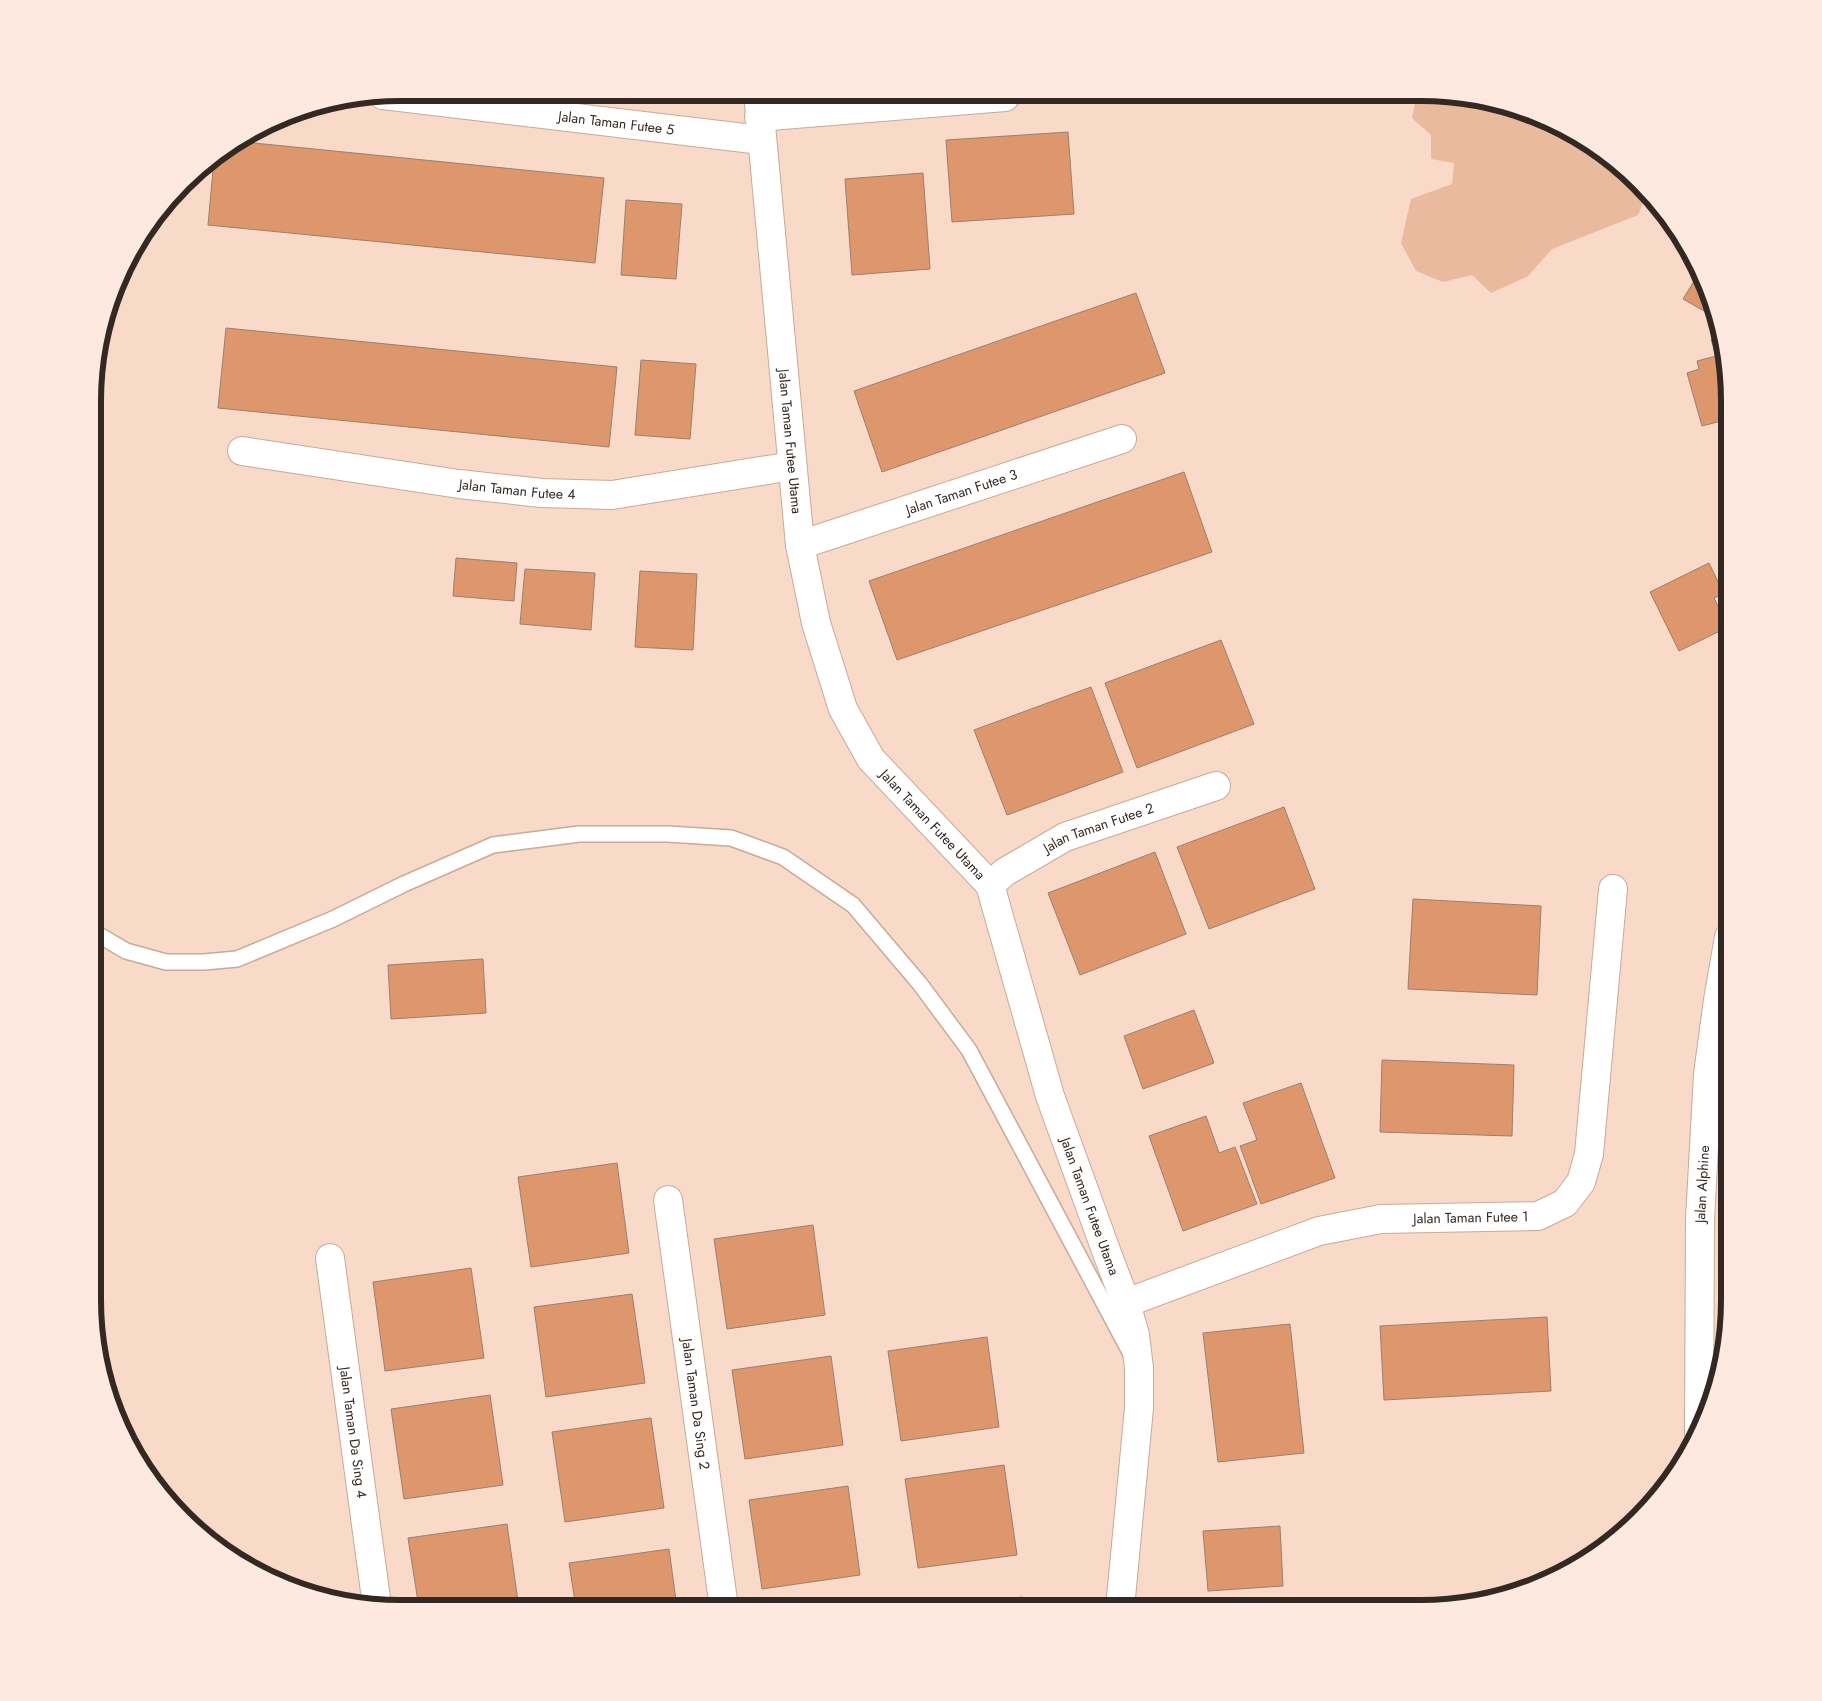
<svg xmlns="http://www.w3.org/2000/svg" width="1822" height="1701" font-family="Jost,sans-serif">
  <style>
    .green { fill: #eaba9f }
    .building { fill: #de976d; stroke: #9b7f6f }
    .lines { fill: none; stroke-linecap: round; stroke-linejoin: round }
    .service-casing { stroke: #c8aa99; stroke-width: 18 }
    .minor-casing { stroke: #c8aa99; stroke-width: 30 }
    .secondary-casing { stroke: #c8aa99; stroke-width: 30 }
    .service { stroke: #fff; stroke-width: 15 }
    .minor { stroke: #fff; stroke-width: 28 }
    .secondary { stroke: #fff; stroke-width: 28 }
    .labels { text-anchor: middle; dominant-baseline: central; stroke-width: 4; stroke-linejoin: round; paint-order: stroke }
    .street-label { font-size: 14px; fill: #342922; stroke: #fde9df }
    .rim { fill: none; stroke: #342922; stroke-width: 6 }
  </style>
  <rect width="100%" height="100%" fill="#f9d9c8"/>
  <!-- green -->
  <path class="green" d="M1417 93H1432L1558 124 1647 193 1638 215 1552 249 1528 276 1491 293 1472 275 1443 282 1416 271 1401 243 1411 199 1452 184 1454 163 1431 159V135L1412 118Z"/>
  <!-- building -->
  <g class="building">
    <path d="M1068 132 1074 214 952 222 946 140Z"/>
    <path d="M244 142 604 178 595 263 208 225 214 159Z"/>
    <path d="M923 173 930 269 852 275 845 179Z"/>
    <path d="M626 200 682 204 676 279 621 275Z"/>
    <path d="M1699 273 1706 283 1710 301 1704 311 1683 299Z"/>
    <path d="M1136 293 1165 373 882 472 854 391Z"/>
    <path d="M226 328 617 367 609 447 218 408Z"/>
    <path d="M1719 337 1729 380V419L1702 426 1687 373 1699 369 1697 361 1716 356 1711 339Z"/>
    <path d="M641 360 696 364 690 439 635 435Z"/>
    <path d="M1184 472 1212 552 897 660 869 581Z"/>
    <path d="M456 558 517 563 514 601 453 596Z"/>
    <path d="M1709 563 1724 594 1714 598 1728 627 1679 651 1650 592Z"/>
    <path d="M525 569 595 573 591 630 520 624Z"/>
    <path d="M640 571 697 574 693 650 635 647Z"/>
    <path d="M1221 640 1254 724 1137 768 1105 683Z"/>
    <path d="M1091 687 1123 772 1007 815 974 730Z"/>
    <path d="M1284 807 1315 889 1209 929 1177 847Z"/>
    <path d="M1155 852 1186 934 1080 975 1048 893Z"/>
    <path d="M1413 899 1541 906 1537 995 1408 989Z"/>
    <path d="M483 959 486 1013 391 1019 388 965Z"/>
    <path d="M1194 1010 1214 1063 1143 1089 1124 1036Z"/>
    <path d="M1382 1060 1514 1065 1512 1136 1380 1132Z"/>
    <path d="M1301 1083 1335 1178 1261 1204 1240 1146 1257 1140 1243 1103Z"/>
    <path d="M1206 1116 1219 1153 1235 1147 1257 1204 1183 1231 1149 1136Z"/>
    <path d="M617 1163 629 1253 531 1267 518 1177Z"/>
    <path d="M813 1225 825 1315 727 1329 714 1239Z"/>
    <path d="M471 1268 484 1358 385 1371 373 1282Z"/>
    <path d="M632 1294 645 1383 546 1397 534 1307Z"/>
    <path d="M1547 1317 1551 1391 1384 1400 1380 1326Z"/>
    <path d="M1290 1324 1304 1453 1218 1462 1203 1333Z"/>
    <path d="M987 1337 999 1427 901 1441 888 1351Z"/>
    <path d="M831 1356 843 1445 745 1459 732 1370Z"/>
    <path d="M490 1395 503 1485 404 1499 391 1409Z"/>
    <path d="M651 1418 664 1508 565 1522 552 1432Z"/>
    <path d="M1004 1465 1017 1555 918 1568 905 1479Z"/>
    <path d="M848 1486 860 1575 762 1589 749 1500Z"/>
    <path d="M507 1524 519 1608H419L408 1538Z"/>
    <path d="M1280 1526 1283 1586 1208 1591 1203 1531Z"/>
    <path d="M669 1549 677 1608H576L569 1563Z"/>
    <path d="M1022 1597 1024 1608H942Z"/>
  </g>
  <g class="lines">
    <defs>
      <path id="service" d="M94 932 126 951 166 962H204L237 959 333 919 404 884 493 845 579 834H668L731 838 783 857 853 905 920 984 969 1050 1130 1352"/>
      <g id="minor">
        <path id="s1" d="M758 93 800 545 816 623 843 709 871 759 990 885 1050 1096 1108 1256 1126 1303 1135 1335 1139 1368V1408L1120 1608"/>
        <path id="s2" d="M383 95 761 140"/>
        <path d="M759 117 1005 97"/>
        <path id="s3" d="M242 451 459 484 542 493 612 495 792 466"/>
        <path id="s4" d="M800 545 1122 439"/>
        <path id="s5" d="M990 885 1005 872 1065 837 1216 786"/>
        <path id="s6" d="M668 1200 724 1608"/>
        <path id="s7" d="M330 1258 377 1606"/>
        <path id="s8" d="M1126 1303 1319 1231 1381 1219 1538 1216 1565 1203 1581 1182 1589 1154 1613 889"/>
      </g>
      <g id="secondary">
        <path id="s9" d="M1699 1433 1700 1219 1708 1074 1718 1000 1729 937"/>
      </g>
    </defs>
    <!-- service casing -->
    <use href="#service" class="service-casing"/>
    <!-- minor casing -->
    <use href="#minor" class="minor-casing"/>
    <!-- secondary casing -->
    <use href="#secondary" class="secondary-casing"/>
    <!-- service -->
    <use href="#service" class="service"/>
    <!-- minor -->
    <use href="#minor" class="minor"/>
    <!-- secondary -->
    <use href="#secondary" class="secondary"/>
  </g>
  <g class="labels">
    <!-- street labels -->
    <g class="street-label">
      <text stroke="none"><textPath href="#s2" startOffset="235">Jalan Taman Futee 5</textPath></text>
      <text stroke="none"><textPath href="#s1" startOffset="350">Jalan Taman Futee Utama</textPath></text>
      <text stroke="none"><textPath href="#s3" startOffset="278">Jalan Taman Futee 4</textPath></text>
      <text stroke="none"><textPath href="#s4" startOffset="170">Jalan Taman Futee 3</textPath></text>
      <text stroke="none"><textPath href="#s1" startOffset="771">Jalan Taman Futee Utama</textPath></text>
      <text stroke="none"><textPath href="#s5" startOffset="124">Jalan Taman Futee 2</textPath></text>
      <text stroke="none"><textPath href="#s9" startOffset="249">Jalan Alphine</textPath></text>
      <text stroke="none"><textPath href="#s1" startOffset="1191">Jalan Taman Futee Utama</textPath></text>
      <text stroke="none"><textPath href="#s8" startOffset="359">Jalan Taman Futee 1</textPath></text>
      <text stroke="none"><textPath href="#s6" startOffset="206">Jalan Taman Da Sing 2</textPath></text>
      <text stroke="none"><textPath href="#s7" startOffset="176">Jalan Taman Da Sing 4</textPath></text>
    </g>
  </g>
  <!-- crop -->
  <path d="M0 0H1822V1701H0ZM401 101H1421A300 300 0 0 1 1721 401V1300A300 300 0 0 1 1421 1600H401A300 300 0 0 1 101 1300V401A300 300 0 0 1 401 101Z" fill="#fde9df" fill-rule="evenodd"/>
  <path class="rim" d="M401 101H1421A300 300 0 0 1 1721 401V1300A300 300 0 0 1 1421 1600H401A300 300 0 0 1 101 1300V401A300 300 0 0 1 401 101Z"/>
</svg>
